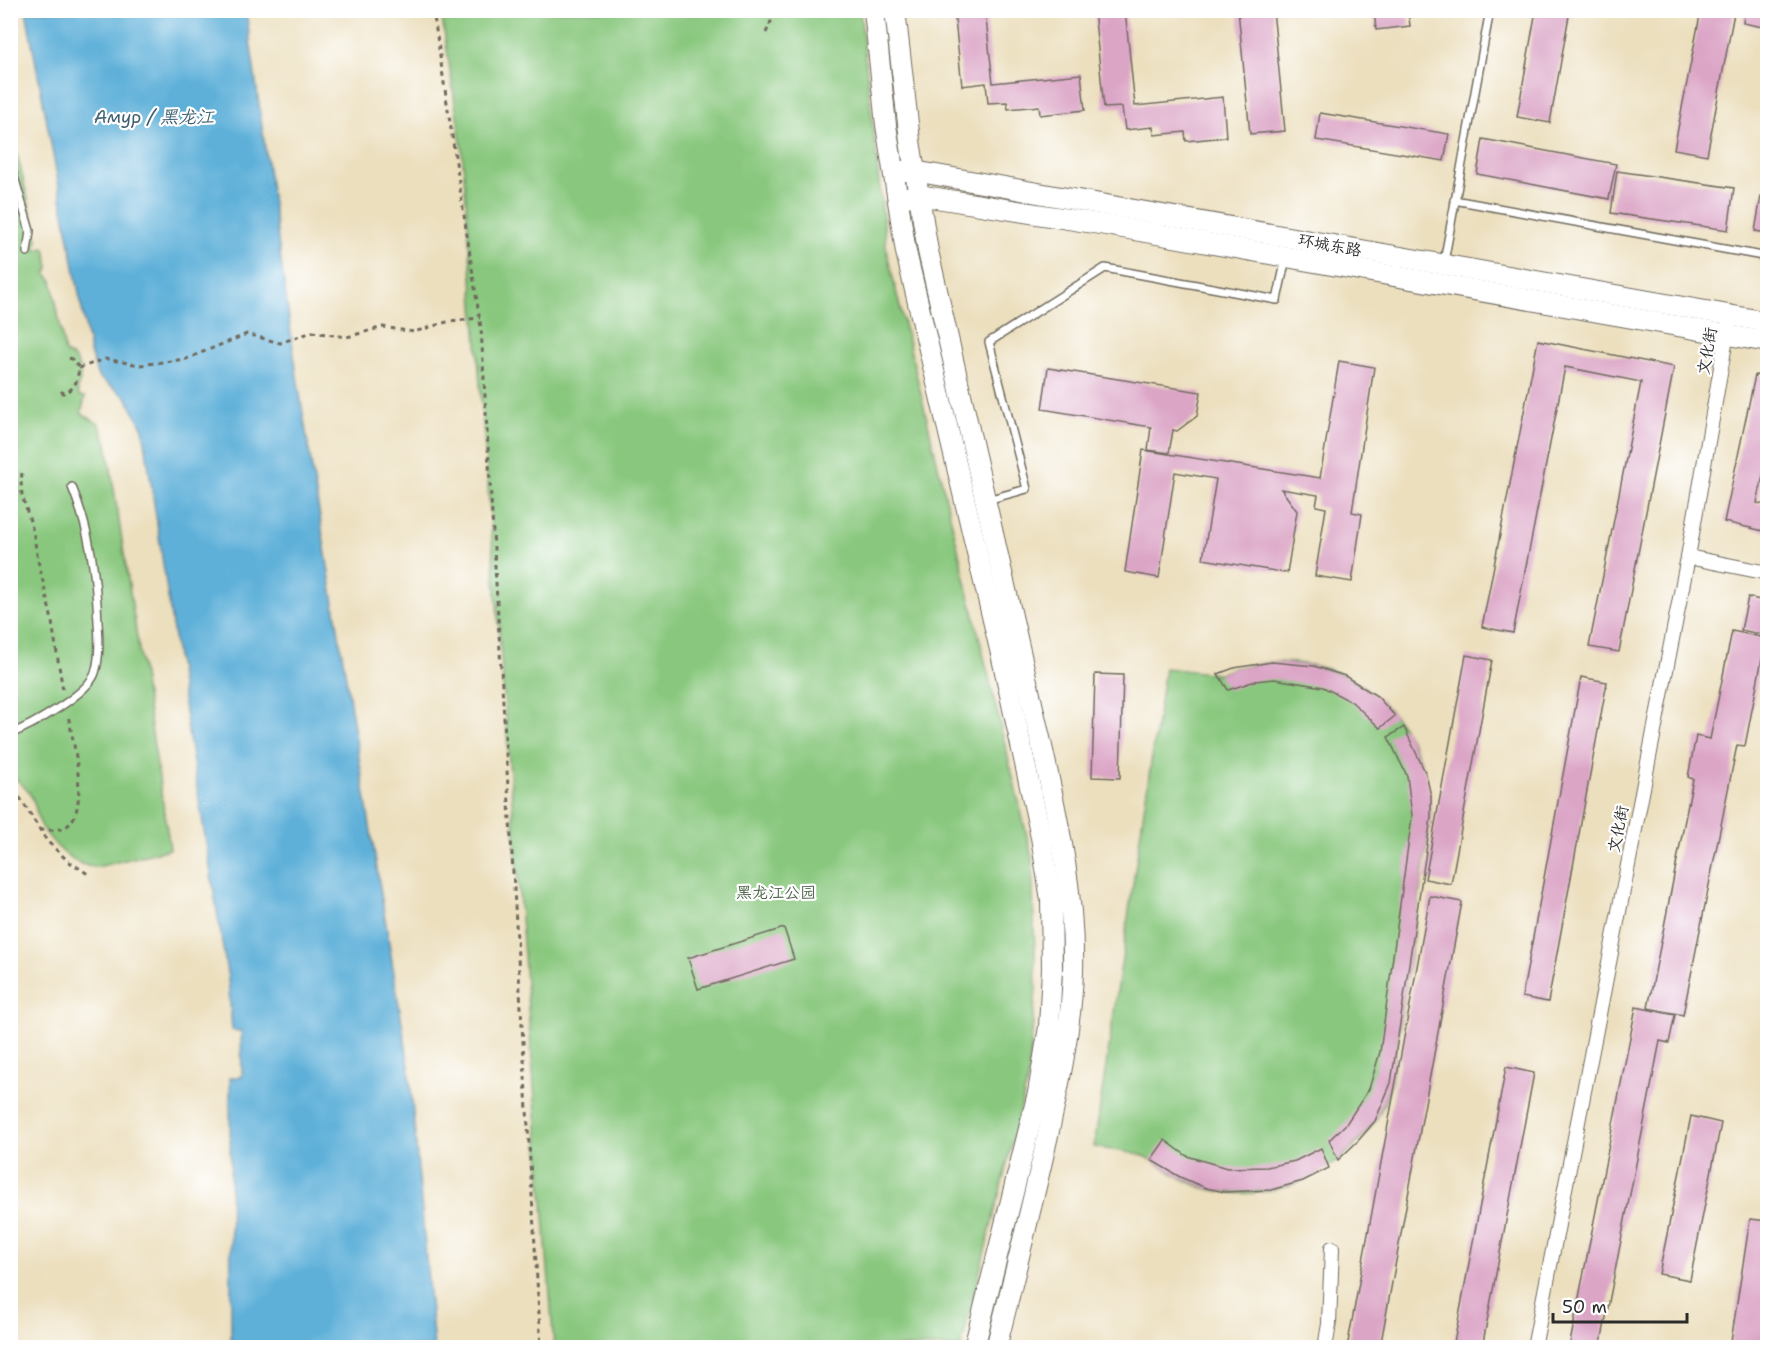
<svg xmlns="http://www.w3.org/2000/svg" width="1778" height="1358" font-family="'Shantell Sans','LXGW WenKai TC',sans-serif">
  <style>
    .green { fill: #88c77d; stroke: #5a7954; stroke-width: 1.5 }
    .water { fill: #5eb0d9; stroke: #446e82; stroke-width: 1.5 }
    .building { fill: #dba5c6 }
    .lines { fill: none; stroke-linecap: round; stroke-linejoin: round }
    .lane-casing { stroke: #6f6a5e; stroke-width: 10 }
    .street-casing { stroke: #6f6a5e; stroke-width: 16 }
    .secondary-casing { stroke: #6f6a5e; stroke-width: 22 }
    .path { stroke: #6f6a5e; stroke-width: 3; stroke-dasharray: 4.5 4.5; stroke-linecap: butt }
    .lane { stroke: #fff; stroke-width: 7 }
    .street { stroke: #fff; stroke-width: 14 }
    .secondary { stroke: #fff; stroke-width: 20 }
    .labels { text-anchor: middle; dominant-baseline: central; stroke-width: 4.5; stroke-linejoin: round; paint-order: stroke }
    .street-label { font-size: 16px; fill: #2b2b2b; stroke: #fff }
    .park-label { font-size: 16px; fill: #4c6248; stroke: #fff }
    .water-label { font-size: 18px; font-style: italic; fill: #3f6071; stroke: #fff }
  </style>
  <rect width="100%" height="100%" fill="#fff"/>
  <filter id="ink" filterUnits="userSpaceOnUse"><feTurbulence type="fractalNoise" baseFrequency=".0167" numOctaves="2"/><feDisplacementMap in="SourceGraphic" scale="12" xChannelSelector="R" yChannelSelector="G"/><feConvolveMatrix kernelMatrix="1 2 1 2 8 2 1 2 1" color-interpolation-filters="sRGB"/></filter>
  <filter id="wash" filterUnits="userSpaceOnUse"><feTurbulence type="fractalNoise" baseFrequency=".008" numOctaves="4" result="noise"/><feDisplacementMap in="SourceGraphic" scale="24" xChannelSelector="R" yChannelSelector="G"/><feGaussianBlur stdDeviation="1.35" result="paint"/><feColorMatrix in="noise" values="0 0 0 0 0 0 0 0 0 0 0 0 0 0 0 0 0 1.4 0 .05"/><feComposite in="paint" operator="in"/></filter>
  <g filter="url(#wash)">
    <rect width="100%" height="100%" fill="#ecdfbe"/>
    <!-- green -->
    <g class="green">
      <path d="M441 11H860L887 253 1032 857 1036 989 1028 1079 961 1347H554L462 149Z"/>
      <path d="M10 125 35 229 37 240 35 250 45 248 49 267 46 274 52 280 65 353C80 358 84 375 77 388L79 396 85 397 81 413 99 424 107 444 170 849 97 867C75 868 51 843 41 825 36 815 36 803 30 794 25 786 16 781 11 773Z"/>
      <path d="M1272 662C1291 663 1309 663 1327 669 1392 690 1429 753 1431 818L1391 1083C1387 1096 1382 1109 1375 1121 1339 1174 1271 1205 1208 1189 1192 1185 1177 1176 1163 1167 1157 1164 1150 1158 1144 1156 1128 1151 1110 1150 1094 1147L1165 668 1218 674 1234 668Z"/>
    </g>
    <!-- water -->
    <path class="water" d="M26 11H246L297 376 409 1066 434 1347H231L230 1077H242L241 1031 232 1030 228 979 188 732 143 429 126 397 98 377 90 352Z"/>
    <g id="blocks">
      <!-- building -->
      <g class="building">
        <path d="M954 10H985L993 83 1081 74 1085 110 1040 115 1039 106 1008 109 1007 102 988 103 986 83 962 86Z"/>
        <path d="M1094 10H1125L1135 106 1223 97 1226 137 1186 141 1185 132 1154 135 1153 127 1125 130 1122 107 1104 108Z"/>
        <path d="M1238 10H1273L1285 131 1250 134Z"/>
        <path d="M1374 10H1408L1410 26 1376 30Z"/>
        <path d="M1536 10H1570L1550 123 1517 117Z"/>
        <path d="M1701 10H1768V28L1743 23 1744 15 1734 13 1707 155 1674 149Z"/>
        <path d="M1320 113 1449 134 1444 161 1316 140Z"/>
        <path d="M1483 139 1616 164 1609 199 1477 174Z"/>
        <path d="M1617 171 1734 188 1728 230 1611 213Z"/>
        <path d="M1761 196 1768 197V233L1755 231Z"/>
        <path d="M1538 340 1674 367 1619 652 1589 647 1641 382 1565 367 1513 633 1482 627Z"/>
        <path d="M1339 361 1374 367 1352 512 1362 514 1352 582 1315 576 1326 508 1316 506 1318 495 1281 489 1297 511 1287 573 1203 559 1216 479 1175 472 1159 578 1125 572 1143 450 1320 478Z"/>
        <path d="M1048 368 1201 392 1197 416 1177 431 1173 430 1169 453 1148 450 1151 427 1042 409Z"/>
        <path d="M1755 375 1768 377V453L1757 503 1768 505V532L1724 522Z"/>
        <path d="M1748 597 1768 602V636L1741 630Z"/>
        <path d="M1732 631 1766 638 1745 746 1737 745 1683 1015 1648 1008 1693 779 1688 777 1696 736 1710 739Z"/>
        <path d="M1466 655 1492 660 1451 884 1425 879Z"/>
        <path d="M1272 662 1314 666 1345 676 1377 696 1395 716 1380 728 1352 702 1323 687 1274 679 1255 681 1228 690 1218 674 1234 668Z"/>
        <path d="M1095 674 1123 675 1120 778 1092 777Z"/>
        <path d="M1581 677 1607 682 1548 1002 1522 997Z"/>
        <path d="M1404 727 1426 774 1431 796V818L1391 1083 1375 1121 1358 1141 1338 1160 1329 1140 1346 1124 1369 1089 1380 1052 1412 816 1407 776 1388 737Z"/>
        <path d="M1430 896 1462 902 1380 1348H1347Z"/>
        <path d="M784 928 794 959 698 989 688 958Z"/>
        <path d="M1636 1007 1675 1015 1669 1043 1660 1041 1600 1348H1569Z"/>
        <path d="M1506 1067 1534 1073 1482 1348H1453Z"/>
        <path d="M1691 1116 1721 1123 1690 1280 1659 1274Z"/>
        <path d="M1165 1140 1187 1156 1227 1168 1267 1167 1295 1161 1321 1148 1329 1168 1303 1181 1271 1190 1225 1192 1206 1188 1180 1177 1151 1160Z"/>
        <path d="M1750 1219 1768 1221V1342L1767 1348H1730Z"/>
      </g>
    </g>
  </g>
  <g filter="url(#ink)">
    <use href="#blocks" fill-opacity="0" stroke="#6f6a5e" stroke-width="1.5"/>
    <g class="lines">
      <defs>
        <g id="lane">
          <path d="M10 163 30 231 27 252"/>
          <path d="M1454 200 1768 257"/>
          <path d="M1444 262 1490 10"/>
          <path d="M987 500 1027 489 989 342 1105 268 1277 300 1286 258"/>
          <path d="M10 734C31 726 88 694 95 673 100 657 99 638 98 622 96 575 90 531 72 487"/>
        </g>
        <g id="street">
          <path d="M1688 557 1768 573"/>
          <path d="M1325 1348 1329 1324 1332 1248"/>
          <path d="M1534 1348 1688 557 1728 327"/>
        </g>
        <g id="secondary">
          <path d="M874 10 886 125 906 252 1002 658 1041 837 1051 900 1052 969 1049 1027 1038 1093 974 1348"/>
          <path d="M895 10 910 141 928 251 1043 751C1059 824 1075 897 1073 972 1071 1028 1060 1081 1048 1135 1032 1206 1014 1277 996 1348"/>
          <path d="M902 171H914L1768 322"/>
          <path d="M906 197 918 195 1106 225 1768 342"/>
        </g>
      </defs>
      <!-- lane casing -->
      <use href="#lane" class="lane-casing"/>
      <!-- street casing -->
      <use href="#street" class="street-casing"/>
      <!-- secondary casing -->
      <use href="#secondary" class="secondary-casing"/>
      <!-- path -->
      <g class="path">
        <path d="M433 10 481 328 541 1348"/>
        <path d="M766 33 776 10"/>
        <path d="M69 358 72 359 79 368"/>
        <path d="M79 368 105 359 140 365 186 359 247 334 280 343 312 332 347 337 383 327 414 332 450 321 480 318"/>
        <path d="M61 391 63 393C76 390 77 380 79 368"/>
        <path d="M22 473 21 482 22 495 33 531 38 560 51 616 63 691"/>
        <path d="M10 782 47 841 68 861 88 874"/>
        <path d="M40 830C49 830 59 831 67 826 90 809 73 740 68 715"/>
      </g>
      <!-- lane -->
      <use href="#lane" class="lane"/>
      <!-- street -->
      <use href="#street" class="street"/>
      <!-- secondary -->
      <use href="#secondary" class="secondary"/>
    </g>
  </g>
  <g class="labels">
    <!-- street labels -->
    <g class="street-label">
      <text transform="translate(1330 245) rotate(10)">环城东路</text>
      <text transform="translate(1707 351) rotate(-80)">文化街</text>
      <text transform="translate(1618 829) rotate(-79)">文化街</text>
    </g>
    <!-- park labels -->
    <g class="park-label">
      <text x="776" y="892">黑龙江公园</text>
    </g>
    <!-- water labels -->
    <g class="water-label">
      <text x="154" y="117">Амур / 黑龙江</text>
    </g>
  </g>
  <!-- margin -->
  <rect width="1778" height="1358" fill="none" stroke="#fff" stroke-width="36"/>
  <!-- scale -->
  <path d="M1553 1313v9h134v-9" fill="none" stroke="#2b2b2b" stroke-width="3"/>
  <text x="1562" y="1313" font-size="18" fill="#2b2b2b" stroke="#ffffff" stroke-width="4.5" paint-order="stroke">50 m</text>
</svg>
